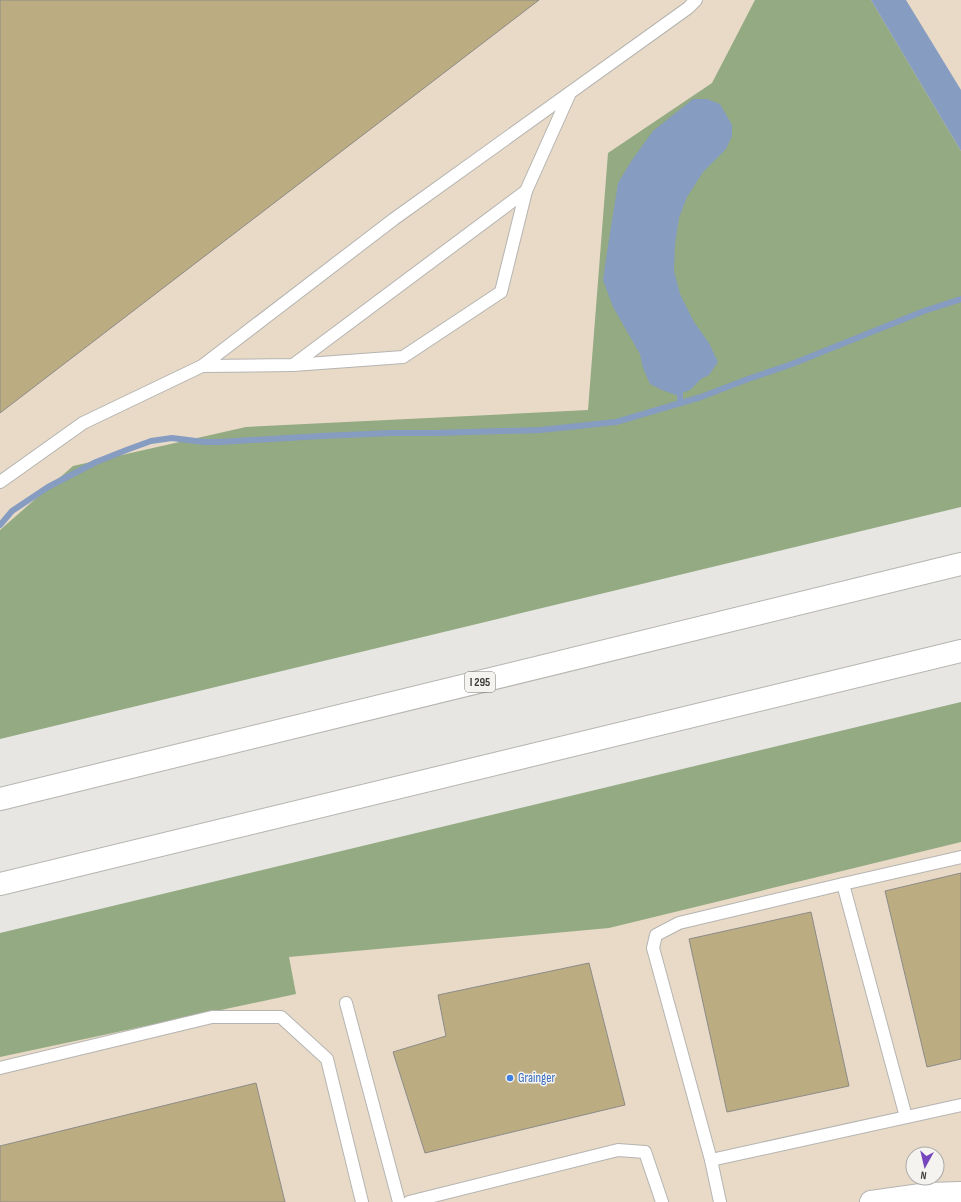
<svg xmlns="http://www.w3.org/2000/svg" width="961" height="1202" font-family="'Sofia Sans Condensed',sans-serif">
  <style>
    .commercial { fill: #e8dac7; fill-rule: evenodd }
    .forest { fill: #93aa83 }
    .water { fill: #869cc1 }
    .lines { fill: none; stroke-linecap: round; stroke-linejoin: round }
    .stream { stroke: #869cc1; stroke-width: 6 }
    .building { fill: #bbac81; stroke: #8c8b88 }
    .service-casing { stroke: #b5b4b1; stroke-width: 14 }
    .minor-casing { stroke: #b5b4b1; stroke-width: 24 }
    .motorway-casing { stroke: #b5b4b1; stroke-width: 24 }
    .service { stroke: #fff; stroke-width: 12 }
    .minor { stroke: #fff; stroke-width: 22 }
    .motorway { stroke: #fff; stroke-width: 22 }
    .shop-dot { fill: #3f7fe0; stroke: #f4f3f0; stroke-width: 1.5 }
    .labels { text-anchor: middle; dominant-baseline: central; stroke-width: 3; stroke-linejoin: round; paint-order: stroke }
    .shield { fill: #f4f3f0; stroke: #747371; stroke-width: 1 }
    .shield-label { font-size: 12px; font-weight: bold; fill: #3d3c3b }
    .shop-label { font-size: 13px; fill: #366cbe; stroke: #f4f3f0; text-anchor: start }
  </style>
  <rect width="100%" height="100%" fill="#e7e6e2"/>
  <!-- commercial -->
  <g class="commercial">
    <path d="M0 0H961V476L0 713Z"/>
    <path d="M961 758V1202H0V983ZM913 1154H937V1178H913Z"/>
  </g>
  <!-- forest -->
  <g class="forest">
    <path d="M755 0H871L961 151V507L0 739V530L73 466 246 427 588 410 608 153 712 83Z"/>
    <path d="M961 702V842L609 928 289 957 296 994 0 1057V933Z"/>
  </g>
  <!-- water -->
  <g class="water">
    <path d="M871 0H906L961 90V151Z"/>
    <path d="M693 99H707L720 104 732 125V136L726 149 703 172 687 197 679 218 675 244 674 271 680 294 694 322 709 343 718 362 709 375 701 379 690 390 676 395 662 390 650 384 643 368 640 354 613 307 603 280 607 252 618 183 632 160 653 131Z"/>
  </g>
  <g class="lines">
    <!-- stream -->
    <g class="stream">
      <path d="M680 385V403"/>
      <path d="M0 525 12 511 48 487 96 462 129 449 151 441 172 438 204 442H219L321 436 392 433H435L540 430 616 422 701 397 748 379 792 364 924 311 961 299"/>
    </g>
  </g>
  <!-- building -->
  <g class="building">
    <path d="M0 0H539L0 413Z"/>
    <path d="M961 873V1059L927 1067 885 891Z"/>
    <path d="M811 912 849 1086 727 1112 689 939Z"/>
    <path d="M589 963 625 1105 425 1153 393 1052 446 1036 438 995Z"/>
    <path d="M256 1083 285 1202H0V1146Z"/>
  </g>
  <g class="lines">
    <defs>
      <g id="service">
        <path d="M293 365 403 357 501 292 526 191"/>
        <path d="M202 366 293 365 526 191 570 93"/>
        <path d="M0 482 83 423 202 366 394 219 688 8 696 0"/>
        <path d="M346 1003 399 1202"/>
        <path d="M0 1068 212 1017H281L327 1059 362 1202"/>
        <path d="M906 1117 843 884 961 857"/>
        <path d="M711 1160 653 948 656 935 679 923 843 884"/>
        <path d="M409 1202 618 1150 645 1152 662 1202"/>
        <path d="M720 1202 711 1160 961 1105"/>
      </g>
      <path id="minor" d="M871 1202 928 1194 961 1193"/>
      <g id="motorway">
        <path d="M0 799 961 564"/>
        <path d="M0 884 961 651"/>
      </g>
    </defs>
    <!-- service casing -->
    <use href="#service" class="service-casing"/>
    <!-- minor casing -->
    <use href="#minor" class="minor-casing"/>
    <!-- motorway casing -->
    <use href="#motorway" class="motorway-casing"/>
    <!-- service -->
    <use href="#service" class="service"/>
    <!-- minor -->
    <use href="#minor" class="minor"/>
    <!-- motorway -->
    <use href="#motorway" class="motorway"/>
  </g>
  <!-- markers -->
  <circle class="shop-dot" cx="510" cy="1078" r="4"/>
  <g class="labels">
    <!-- shield labels -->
    <rect class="shield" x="465" y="672" width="30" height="20" rx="3"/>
    <g class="shield-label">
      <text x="480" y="682">I 295</text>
    </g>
    <!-- shop labels -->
    <g class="shop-label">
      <text x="518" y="1078">Grainger</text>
    </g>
  </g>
  <!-- north arrow -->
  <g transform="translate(925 1166) rotate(188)"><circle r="19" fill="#f4f3f0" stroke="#abaaa8"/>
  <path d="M0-3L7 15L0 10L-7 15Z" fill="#7646be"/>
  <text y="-6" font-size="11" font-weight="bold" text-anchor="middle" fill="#3d3c3b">N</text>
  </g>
</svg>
